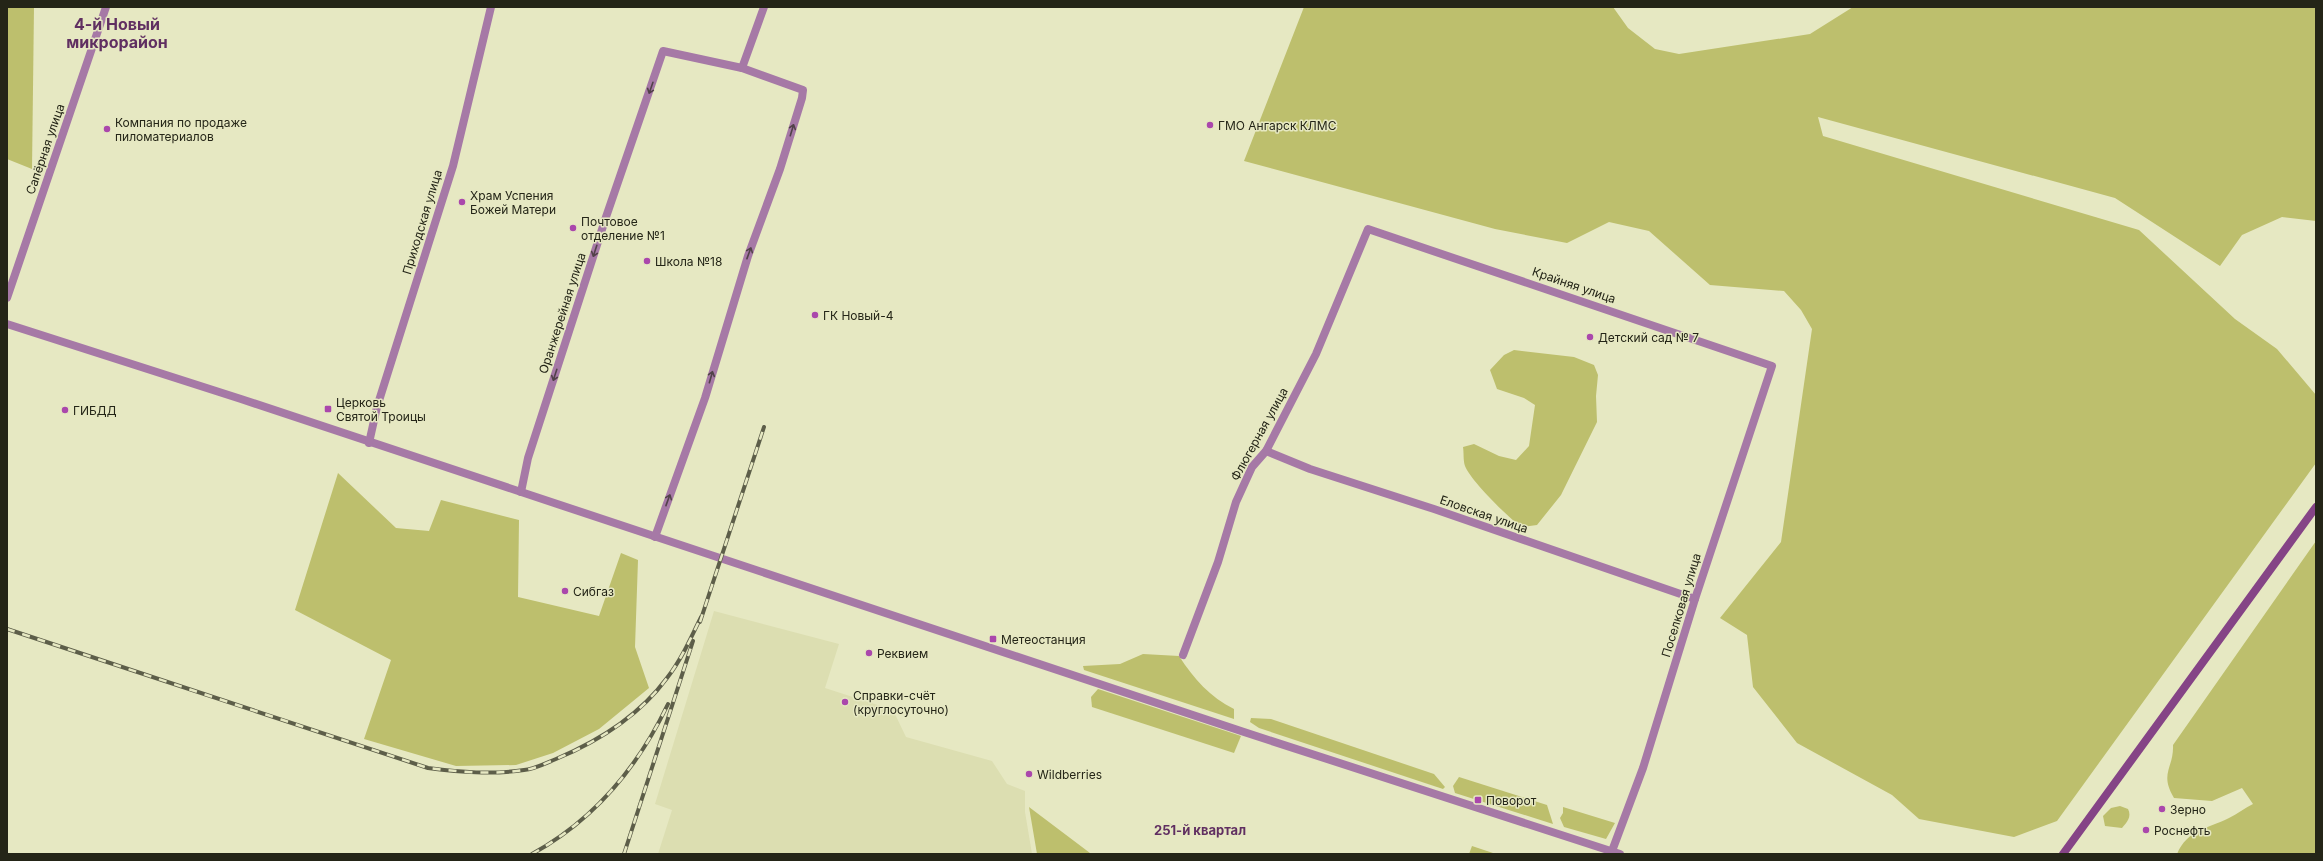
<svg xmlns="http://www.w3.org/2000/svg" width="2323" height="861" font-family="Inter,sans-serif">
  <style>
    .built { fill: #dcdeb1 }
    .green { fill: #bdbf6d }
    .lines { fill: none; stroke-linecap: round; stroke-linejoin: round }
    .minor { stroke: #a679a6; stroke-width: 8 }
    .secondary { stroke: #854486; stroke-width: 8 }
    .rail-casing { stroke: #5d5e49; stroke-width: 4 }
    .rail { stroke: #e6e8c2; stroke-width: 2.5; stroke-dasharray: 8; stroke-linecap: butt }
    .oneway { stroke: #524249 }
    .poi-dot { fill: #aa47ac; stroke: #e6e8c2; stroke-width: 1.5 }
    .labels { text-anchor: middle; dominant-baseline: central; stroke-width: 3; stroke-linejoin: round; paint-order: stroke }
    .poi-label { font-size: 12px; fill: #242517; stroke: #e6e8c2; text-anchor: start }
    .street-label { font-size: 12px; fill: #242517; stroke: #e6e8c2 }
    .neighbourhood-label { font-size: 13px; font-weight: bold; fill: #602f61; stroke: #e6e8c2 }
    .district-label { font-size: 16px; font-weight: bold; fill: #602f61; stroke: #e6e8c2 }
  </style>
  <rect width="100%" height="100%" fill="#e6e8c2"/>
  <!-- built -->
  <path class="built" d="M714 611 839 644 825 688 893 710 906 737 992 761 1007 784 1025 791V812L1032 854H658L672 810 655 804Z"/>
  <!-- green -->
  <g class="green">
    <path d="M7 7H34L32 169 7 159Z"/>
    <path d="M1304 7H1613L1628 28 1655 49 1679 54 1810 34 1853 7H2316V221L2282 217 2242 235 2220 266 2115 198 1818 117 1823 136 2139 230 2235 319 2277 349 2316 395V463L2057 821 2014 837 1919 819 1892 795 1797 743 1753 687 1747 635 1720 618 1781 542 1812 329 1801 310 1784 291 1710 285 1649 231 1609 222 1567 243 1495 229 1244 161Z"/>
    <path d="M1514 350 1574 357 1594 365 1598 375 1596 396 1597 422 1561 495 1537 525 1521 527C1507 516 1471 481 1465 466 1463 460 1464 453 1463 447L1474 444 1499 456 1516 460 1529 446 1535 405 1524 398 1497 389 1490 370 1504 355Z"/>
    <path d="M338 473 396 528 429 531 441 500 519 520 518 597 599 616 621 553 638 560 635 647 649 688 599 729 553 753 516 765 456 766 364 739 391 660 295 610Z"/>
    <path d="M2316 541V854H2177C2188 829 2207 829 2229 818 2237 814 2245 808 2253 804L2242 788 2212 801 2174 798C2159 773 2174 768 2173 745Z"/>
    <path d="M1143 654 1179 656C1194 679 1210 697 1234 709V719L1084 670 1083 666 1120 664Z"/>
    <path d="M1098 689 1241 736 1234 753 1092 707 1091 697Z"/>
    <path d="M1251 718 1271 719 1434 774 1445 787 1443 789 1259 728 1250 722Z"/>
    <path d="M1459 777 1547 805 1553 824 1455 793 1453 786Z"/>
    <path d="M2120 806 2128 809C2132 817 2127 822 2122 828L2105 826 2103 816 2111 808Z"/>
    <path d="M1029 807 1090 853 1094 854H1037Z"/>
    <path d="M1563 807 1615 823 1606 839 1564 827 1560 818 1563 813Z"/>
    <path d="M1472 846 1496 854H1469Z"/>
  </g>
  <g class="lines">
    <!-- minor -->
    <g class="minor">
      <path d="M742 68 764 7"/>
      <path d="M7 298 106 7"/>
      <path d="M7 324 241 399 1244 732 1620 854"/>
      <path d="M369 443 377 407 453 166 491 7"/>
      <path d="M1266 451 1310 469 1434 509 1695 599"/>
      <path d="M521 492 528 458 606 217 663 51 742 68 803 90 802 98 780 169 748 256 705 398 655 537"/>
      <path d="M1183 655 1218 562 1236 502 1252 467 1266 451 1316 354 1368 229 1772 366 1695 599 1643 768 1612 851"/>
    </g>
    <!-- secondary -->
    <path class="secondary" d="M2063 854 2316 507"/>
    <defs>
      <g id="rail">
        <path d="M700 622 764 427"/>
        <path d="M7 629 428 768C460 772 492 775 524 770 535 769 546 763 556 759 599 741 639 716 667 678 681 660 691 638 701 617"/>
        <path d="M532 854C594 820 638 767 668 704"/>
        <path d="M624 854 693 641"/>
      </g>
    </defs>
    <!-- rail casing -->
    <use href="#rail" class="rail-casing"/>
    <!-- rail -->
    <use href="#rail" class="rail"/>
  </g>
  <!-- one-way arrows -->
  <defs><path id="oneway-shaft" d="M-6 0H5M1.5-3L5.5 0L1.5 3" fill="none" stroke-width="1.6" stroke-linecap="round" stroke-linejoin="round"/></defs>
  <g class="oneway">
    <use href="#oneway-shaft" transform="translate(651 88) rotate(109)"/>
    <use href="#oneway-shaft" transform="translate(792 130) rotate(-73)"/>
    <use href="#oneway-shaft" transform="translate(595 251) rotate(108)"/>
    <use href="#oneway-shaft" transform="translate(749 253) rotate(-70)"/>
    <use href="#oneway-shaft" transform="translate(555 375) rotate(108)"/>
    <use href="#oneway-shaft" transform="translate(711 377) rotate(-74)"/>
    <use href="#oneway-shaft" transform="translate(668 500) rotate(-70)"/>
  </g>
  <!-- markers -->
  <g class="poi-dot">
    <circle cx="1210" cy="125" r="4"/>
    <circle cx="107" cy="129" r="4"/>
    <circle cx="462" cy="202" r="4"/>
    <circle cx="573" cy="228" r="4"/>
    <circle cx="647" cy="261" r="4"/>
    <circle cx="815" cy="315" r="4"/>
    <circle cx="1590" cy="337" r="4"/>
    <rect x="324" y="405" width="8" height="8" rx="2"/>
    <circle cx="65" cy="410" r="4"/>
    <circle cx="565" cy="591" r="4"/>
    <rect x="989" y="635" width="8" height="8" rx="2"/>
    <circle cx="869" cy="653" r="4"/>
    <circle cx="845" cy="702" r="4"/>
    <circle cx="1029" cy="774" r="4"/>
    <rect x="1474" y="796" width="8" height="8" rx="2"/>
    <circle cx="2162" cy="809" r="4"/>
    <circle cx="2146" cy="830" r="4"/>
  </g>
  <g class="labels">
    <!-- poi labels -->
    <g class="poi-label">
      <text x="115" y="122">Компания по продаже<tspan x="115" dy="14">пиломатериалов</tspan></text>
      <text x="1218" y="125">ГМО Ангарск КЛМС</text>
      <text x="470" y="195">Храм Успения<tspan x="470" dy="14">Божей Матери</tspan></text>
      <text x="581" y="221">Почтовое<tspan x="581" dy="14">отделение №1</tspan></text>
      <text x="655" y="261">Школа №18</text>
      <text x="823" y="315">ГК Новый-4</text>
      <text x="1598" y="337">Детский сад № 7</text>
      <text x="336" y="402">Церковь<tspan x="336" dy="14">Святой Троицы</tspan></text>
      <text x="73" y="410">ГИБДД</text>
      <text x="573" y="591">Сибгаз</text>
      <text x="1001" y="639">Метеостанция</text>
      <text x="877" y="653">Реквием</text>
      <text x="853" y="695">Справки-счёт<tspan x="853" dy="14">(круглосуточно)</tspan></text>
      <text x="1037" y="774">Wildberries</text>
      <text x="1486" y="800">Поворот</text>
      <text x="2170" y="809">Зерно</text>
      <text x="2154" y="830">Роснефть</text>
    </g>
    <!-- street labels -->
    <g class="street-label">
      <text transform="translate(45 149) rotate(-71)">Сапёрная улица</text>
      <text transform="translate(422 222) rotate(-73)">Приходская улица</text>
      <text transform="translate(1574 285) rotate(19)">Крайняя улица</text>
      <text transform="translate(562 313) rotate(-72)">Оранжерейная улица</text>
      <text transform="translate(1259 434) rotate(-61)">Флюгерная улица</text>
      <text transform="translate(1484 514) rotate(19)">Еловская улица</text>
      <text transform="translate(1681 605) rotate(-73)">Поселковая улица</text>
    </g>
    <!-- neighbourhood labels -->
    <g class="neighbourhood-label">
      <text x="1200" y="830">251-й квартал</text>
    </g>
    <!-- district labels -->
    <g class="district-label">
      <text x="117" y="24">4-й Новый<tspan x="117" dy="18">микрорайон</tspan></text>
    </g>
  </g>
  <!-- border -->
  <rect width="2323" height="861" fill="none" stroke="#242517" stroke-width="16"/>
</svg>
